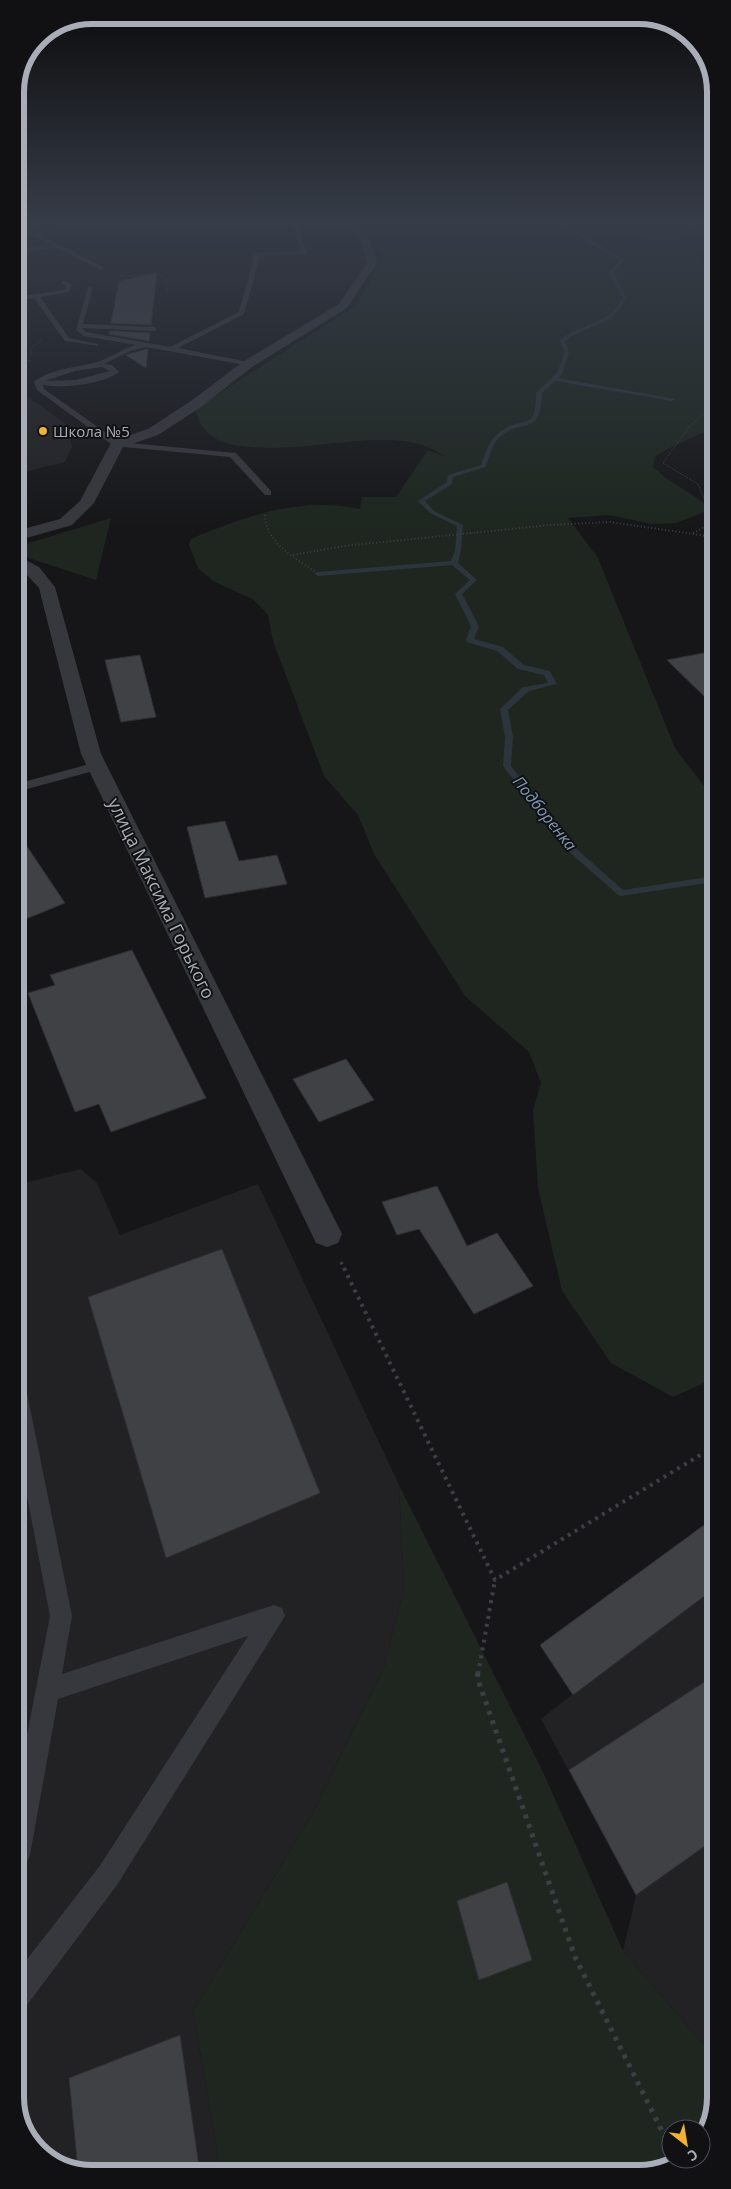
<svg xmlns="http://www.w3.org/2000/svg" width="731" height="2189" font-family="'Open Sans',sans-serif">
  <style>
    .built { fill: #222225 }
    .green { fill: #1e261f }
    .lines { fill: none; stroke-linecap: round; stroke-linejoin: round }
    .stream { fill: #2c353c; fill-rule: evenodd }
    .building { fill: #404145; stroke: #303034 }
    .path-far4 { stroke: #3d3f44; stroke-width: 1; stroke-dasharray: 1 1; stroke-linecap: butt }
    .path-far3 { stroke: #3d3f44; stroke-width: 2; stroke-dasharray: 1 2.5; stroke-linecap: butt }
    .path-far2 { stroke: #3d3f44; stroke-width: 3; stroke-dasharray: 2.5 4; stroke-linecap: butt }
    .path-far1 { stroke: #3d3f44; stroke-width: 4; stroke-dasharray: 3 5; stroke-linecap: butt }
    .path { stroke: #3d3f44; stroke-width: 5; stroke-dasharray: 4 6; stroke-linecap: butt }
    .service { fill: #37383d; fill-rule: evenodd }
    .minor { fill: #37383d; fill-rule: evenodd }
    .poi-dot { fill: #f2b134; stroke: #111113; stroke-width: 2 }
    .labels { text-anchor: middle; dominant-baseline: central; stroke-width: 4; stroke-linejoin: round; paint-order: stroke }
    .far-poi-label { font-size: 15px; fill: #a8adb8; stroke: #111113; text-anchor: start }
    .far-water-label { font-size: 16px; font-style: italic; fill: #7f9bb3; stroke: #111113 }
    .street-label { font-size: 18px; fill: #a8adb8; stroke: #111113 }
    .rim { fill: none; stroke: #a8adb8; stroke-width: 6 }
  </style>
  <rect width="100%" height="100%" fill="#161618"/>
  <!-- built -->
  <g class="built">
    <path d="M16 388 74 430 69 431 72 447 65 462 16 474Z"/>
    <path d="M81 1169 97 1183 120 1235 258 1184 399 1485 404 1589 384 1667 313 1813 193 2011 221 2173 87 2174 41 2155 18 2117 16 1185Z"/>
    <path d="M715 1517 716 2059 623 1951 636 1895 541 1719 573 1694 540 1645Z"/>
  </g>
  <!-- green -->
  <g class="green">
    <path d="M359 223H661L705 230 714 236V245L703 251 700 259 714 271V427C694 438 673 444 655 457L653 467 666 478 706 504V511L677 523 652 524 609 515 568 518 598 558 675 748 714 799 715 1378 673 1397 611 1363 562 1291 538 1188 533 1110 541 1083 529 1052 465 996 374 854 358 815 324 776 273 641 268 615 254 600 213 581 198 568 189 545 191 539C243 516 303 496 360 509L362 497H396L428 450 446 457C433 448 420 443 403 441 352 436 301 452 250 447 240 446 229 445 220 441 206 434 198 423 195 409L355 306 383 259 377 242Z"/>
    <path d="M16 423 46 447 16 454Z"/>
    <path d="M111 518 96 580 16 554V547Z"/>
    <path d="M399 1485 543 1772 623 1951 716 2059V2097L701 2141V2129H671V2159H677L659 2171 221 2173 193 2011 313 1813 384 1667 404 1589Z"/>
  </g>
  <g class="lines">
    <!-- stream -->
    <path class="stream" d="M558 223H563L624 260 613 273 626 297C614 328 587 323 565 341L569 352 562 374 558 378 675 399 672 401 555 381 542 393C541 440 520 416 498 439 491 446 490 458 485 467L453 477 452 484 425 501 434 511 463 525 461 551 458 563 477 580 462 594 479 626 474 639 503 647 524 665 550 671 557 684 529 691 508 710 513 737 511 766 571 844 623 890 714 876V882L621 896 618 895 565 848 503 766 505 737 500 709 523 687 548 683 544 675 518 669 497 651 467 642 466 640 471 626 455 594 470 580 452 565 318 576 315 574 318 572 451 561 455 551 457 526 430 513 418 501 447 482 448 475 481 465C486 453 489 439 501 431 524 415 536 433 536 393L557 373 565 352 560 340C582 322 610 326 622 297L609 273 620 261Z"/>
  </g>
  <!-- building -->
  <g class="building">
    <path d="M157 273 151 325 111 323 119 281Z"/>
    <path d="M110 331 150 333 149 341 109 334Z"/>
    <path d="M146 349H148L146 368 126 355Z"/>
    <path d="M714 651V706L667 660Z"/>
    <path d="M140 655 156 717 121 722 105 660Z"/>
    <path d="M225 821 239 861 277 855 287 884 205 898 187 827Z"/>
    <path d="M16 830 65 903 16 923Z"/>
    <path d="M132 950 206 1098 111 1132 99 1104 75 1112 28 993 55 985 50 975Z"/>
    <path d="M346 1059 374 1100 319 1122 293 1079Z"/>
    <path d="M437 1186 467 1246 497 1233 533 1286 474 1314 419 1229 397 1235 382 1202Z"/>
    <path d="M222 1249 320 1493 166 1558 88 1297Z"/>
    <path d="M715 1517V1588L573 1695 540 1645Z"/>
    <path d="M715 1675 716 1838 636 1895 569 1770Z"/>
    <path d="M507 1882 532 1960 479 1980 457 1901Z"/>
    <path d="M180 2035 200 2173 87 2174 78 2170 69 2078Z"/>
  </g>
  <g class="lines">
    <!-- path-far4 -->
    <g class="path-far4">
      <path d="M675 229 637 230 647 238 680 239"/>
      <path d="M246 238 248 223"/>
      <path d="M120 276 158 275 166 279 167 292"/>
      <path d="M29 361 32 347 42 340"/>
      <path d="M705 501 698 484 663 463 688 428 714 404"/>
    </g>
    <!-- path-far3 -->
    <g class="path-far3">
      <path d="M705 500 710 513 714 515"/>
      <path d="M265 515C265 543 297 559 318 574"/>
      <path d="M693 533 714 522"/>
      <path d="M293 555 344 546 550 525 610 522 714 537"/>
    </g>
    <!-- path-far2 -->
    <path class="path-far2" d="M341 1262 344 1269"/>
    <!-- path-far1 -->
    <g class="path-far1">
      <path d="M344 1268 495 1580 715 1446"/>
      <path d="M478 1674 495 1580"/>
    </g>
    <!-- path -->
    <path class="path" d="M478 1673 477 1677 575 1957 671 2149"/>
    <!-- service -->
    <g class="service">
      <path d="M73 223H84L38 234 103 267V269H99L56 248 15 254V250L51 245 31 235V233Z"/>
      <path d="M91 223H99L111 229 106 230Z"/>
      <path d="M291 223H297L307 254 260 256 244 314 178 348 248 362 252 364 251 366 146 347 130 351 104 364 112 365 119 372C103 384 63 389 43 385L44 389 119 442 236 453 271 491V495H265L230 457 114 446 37 390 34 382C50 369 74 368 93 363 108 360 121 349 136 345L84 336 76 330 88 287 93 288 83 324 154 327 157 329 154 331 82 328 86 332 170 347 239 312 255 253 301 251ZM102 367 110 371 76 380 45 381 75 371Z"/>
      <path d="M692 223H698L702 227 714 230V234L698 229Z"/>
      <path d="M62 281H66L72 285 69 292 40 297 69 338 98 344V346L65 341 34 298 15 301V297L64 290 66 286 62 283Z"/>
      <path d="M97 762 103 766 101 769 16 792V784Z"/>
      <path d="M17 1384 24 1386 27 1393 72 1616 62 1674 274 1605 282 1608 285 1616 117 1885 27 2005 17 2008V1972L99 1867 248 1636 58 1699 30 1855 26 1864 17 1868V1787L50 1616 17 1444Z"/>
    </g>
    <!-- minor -->
    <g class="minor">
      <path d="M348 223H357L370 239 377 263 347 308 252 367 201 407 158 435 123 447 94 503 72 525 16 541V531L60 519 80 501 112 441 148 429 191 401 244 361 339 304 367 263 360 239Z"/>
      <path d="M16 555 39 567 55 587 101 754 342 1234 338 1243 327 1247 316 1243 81 754 39 588 27 575 16 567Z"/>
    </g>
  </g>
  <!-- sky -->
  <linearGradient id="sky" x2="0" y2="1"><stop stop-color="#0c0c0d"/><stop offset="0.42" stop-color="#363c48"/><stop offset="1" stop-color="#363c48" stop-opacity="0"/></linearGradient>
  <rect width="731" height="530" fill="url(#sky)"/>
  <!-- markers -->
  <circle class="poi-dot" cx="43" cy="431" r="5"/>
  <g class="labels">
    <!-- far-poi labels -->
    <g class="far-poi-label">
      <text x="53" y="431">Школа №5</text>
    </g>
    <!-- far-water labels -->
    <g class="far-water-label">
      <text transform="translate(545 813) rotate(51)">Подборенка</text>
    </g>
    <!-- street labels -->
    <g class="street-label">
      <text transform="translate(162 898) rotate(64)">улица Максима Горького</text>
    </g>
  </g>
  <!-- crop -->
  <path d="M0 0H731V2189H0ZM92 24H639A68 68 0 0 1 707 92V2097A68 68 0 0 1 639 2165H92A68 68 0 0 1 24 2097V92A68 68 0 0 1 92 24Z" fill="#111113" fill-rule="evenodd"/>
  <path class="rim" d="M92 24H639A68 68 0 0 1 707 92V2097A68 68 0 0 1 639 2165H92A68 68 0 0 1 24 2097V92A68 68 0 0 1 92 24Z"/>
  <!-- north arrow -->
  <g transform="translate(686 2144) rotate(149)"><circle r="24" fill="#111113" stroke="#4d4f55"/>
  <path d="M0-4L9 19L0 12L-9 19Z" fill="#f2b134"/>
  <text y="-8" font-size="14" font-weight="bold" text-anchor="middle" fill="#a8adb8">С</text>
  </g>
</svg>
